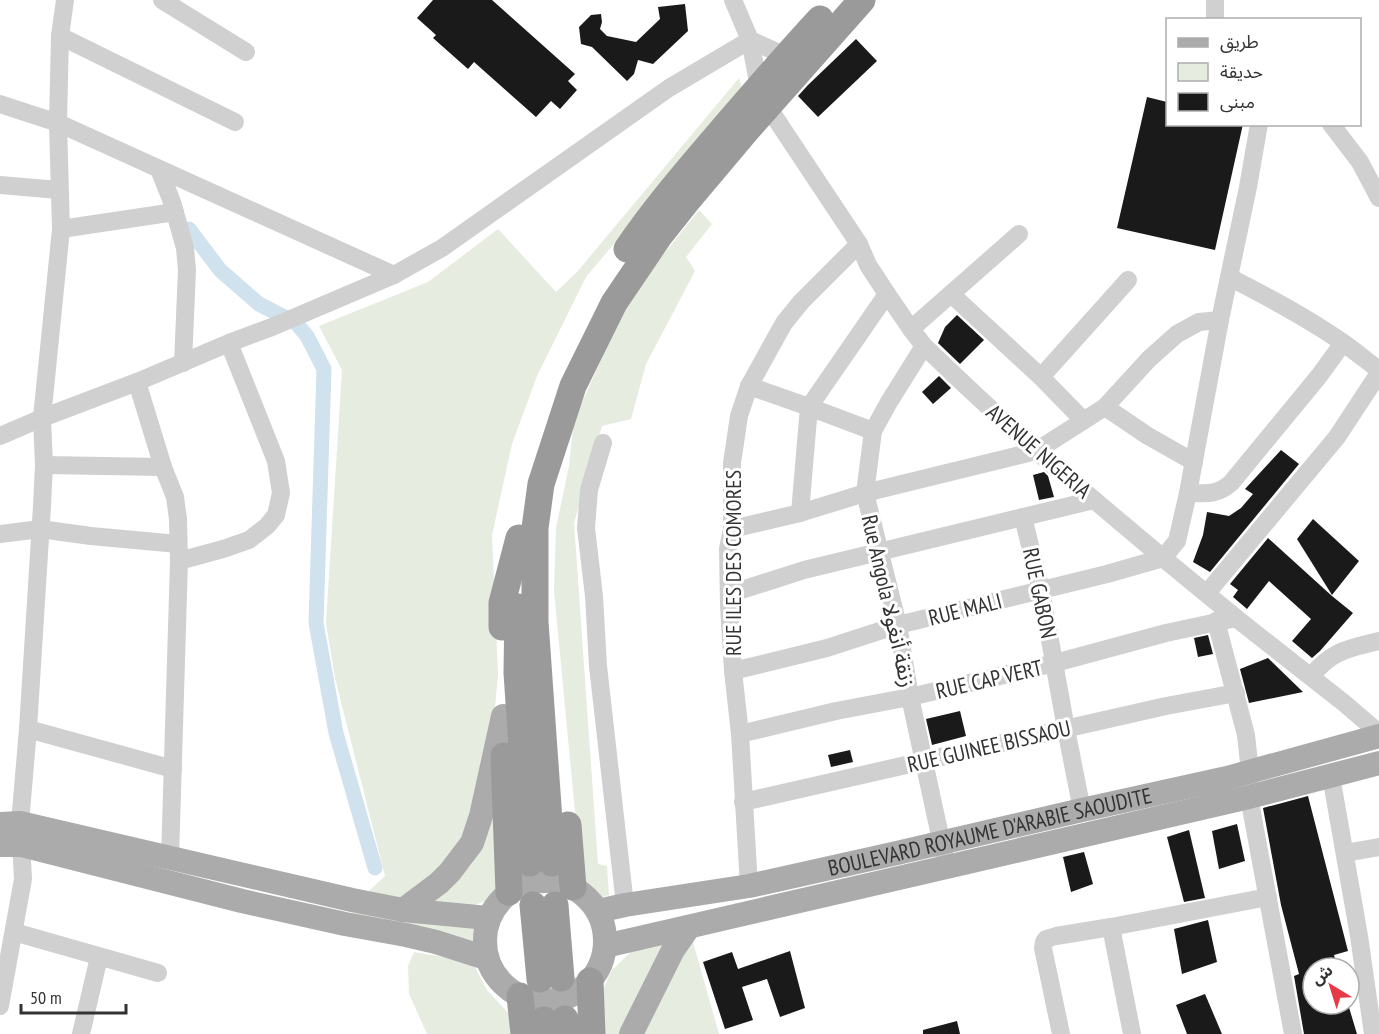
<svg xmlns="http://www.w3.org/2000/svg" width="1379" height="1034" font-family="'PT Sans Narrow','Noto Sans Arabic',sans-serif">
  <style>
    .green { fill: #e6ecdf }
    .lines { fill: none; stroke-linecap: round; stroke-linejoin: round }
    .canal { stroke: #cfe2ee; stroke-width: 15 }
    .building { fill: #1a1a1a }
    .highway-tunnel { stroke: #d6d6d6; stroke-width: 27; stroke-dasharray: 27 14; stroke-linecap: butt }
    .minor { stroke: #d0d0d0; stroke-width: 18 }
    .major { stroke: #ababab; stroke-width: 24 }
    .highway { stroke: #9a9a9a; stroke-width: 27 }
    .labels { text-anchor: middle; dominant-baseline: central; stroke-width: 6; stroke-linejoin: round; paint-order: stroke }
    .street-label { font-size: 22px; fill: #333; stroke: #fff }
  </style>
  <rect width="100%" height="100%" fill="#fff"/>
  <!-- green -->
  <g class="green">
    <path d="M739 78 743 91 586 277 537 376 512 444 492 535 498 675 489 772 468 844 439 880 395 901 369 891 385 876 335 678 326 623 342 370 319 326 428 282 498 229 556 292 577 272Z"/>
    <path d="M699 210 712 224 686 257 695 271 646 364 631 419 602 426 574 523 598 864 607 866 609 895 600 898 587 889 579 854 554 591 556 528 569 466 574 420 630 296Z"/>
    <path d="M502 748 499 886 485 901 464 909 429 905 472 864 487 820Z"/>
    <path d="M357 910 477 925 473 943 351 913Z"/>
    <path d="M693 942 719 1034H598L596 1004 612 970 631 952 660 944Z"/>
    <path d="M414 952 472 962 487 990 513 1018 515 1034H427L409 994 408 966Z"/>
  </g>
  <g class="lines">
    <!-- canal -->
    <path class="canal" d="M189 229 220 270 259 304 296 323 307 336 324 369 316 623 336 733 375 868"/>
  </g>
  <!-- building -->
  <g class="building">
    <path d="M433 0H492L575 74 568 81 577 90 560 109 551 101 536 117 474 62 468 69 433 38 436 35 417 18Z"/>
    <path d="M685 4 688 31 653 64 638 60 634 74 627 81 592 47 581 44 579 27 591 15 601 14 602 22 600 29 607 36 636 42 660 19 658 7Z"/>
    <path d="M856 39 877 61 818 117 798 96 808 85Z"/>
    <path d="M1147 97 1167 102V124H1243L1215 250 1117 228Z"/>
    <path d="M957 315 984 340 960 364 938 343 945 327Z"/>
    <path d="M939 376 951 388 933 404 922 392Z"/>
    <path d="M1281 450 1299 464 1210 572 1193 562 1203 535 1207 512 1229 516 1241 508 1253 494 1245 489Z"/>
    <path d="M1044 472 1048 476 1054 497 1039 500 1033 475Z"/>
    <path d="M1313 519 1359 561 1332 595 1297 539Z"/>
    <path d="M1268 538 1332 596 1353 613 1320 651 1312 658 1292 641 1311 619 1269 581 1247 609 1233 597 1238 590 1230 584Z"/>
    <path d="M1208 635 1213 654 1198 657 1194 638Z"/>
    <path d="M1268 658 1303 692 1249 703 1240 669Z"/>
    <path d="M960 711 966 736 932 745 926 719Z"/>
    <path d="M850 750 853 762 831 767 828 755Z"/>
    <path d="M1308 796 1348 951 1334 955 1338 968H1313V1004H1348L1357 1034H1304L1294 976 1299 974 1281 905 1263 808Z"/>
    <path d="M1237 824 1245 861 1219 869 1212 831Z"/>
    <path d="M1189 830 1205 898 1184 902 1167 837Z"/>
    <path d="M1084 852 1093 884 1071 892 1063 857Z"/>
    <path d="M1208 920 1217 962 1182 974 1174 929Z"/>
    <path d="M790 951 805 1008 780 1017 767 979 742 987 753 1020 725 1029 703 962 732 952 738 969Z"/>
    <path d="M1205 994 1222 1034H1187L1176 1005Z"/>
    <path d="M957 1021 960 1034H923V1030Z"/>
  </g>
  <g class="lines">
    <!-- highway-tunnel -->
    <g class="highway-tunnel">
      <path d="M530 863 533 905"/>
      <path d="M552 863 555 905"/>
      <path d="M561 978 565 1019"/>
      <path d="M540 979 544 1020"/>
    </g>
    <!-- minor -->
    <g class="minor">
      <path d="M162 0 246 52"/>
      <path d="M733 0 750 40 759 87"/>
      <path d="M1215 20V0"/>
      <path d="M60 36 235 122"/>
      <path d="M750 40 786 56"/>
      <path d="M0 104 58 123 394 275"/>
      <path d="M768 107 859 244 868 265 887 294 911 329 924 346 965 385 1036 451 1163 558 1236 618 1344 703 1379 733"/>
      <path d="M1331 124 1360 162 1379 198"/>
      <path d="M159 169 172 202 185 248 187 270 183 363"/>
      <path d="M0 185 59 190"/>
      <path d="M61 229 58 123 60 36 65 0"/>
      <path d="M1229 277C1268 297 1306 317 1342 342 1355 351 1367 361 1379 370"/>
      <path d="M951 294 1041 377 1083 420"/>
      <path d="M911 329 1019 234"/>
      <path d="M924 346 889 402 873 431 865 493 898 625 910 697 944 854"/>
      <path d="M1041 377 1128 280"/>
      <path d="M137 382 163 467 175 497 178 519 179 561 170 859"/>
      <path d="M749 386 809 407 873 431"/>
      <path d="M1105 407 1148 436 1194 462"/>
      <path d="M0 436 42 418 137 382 229 343 272 327 394 275 442 248 669 88 750 40"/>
      <path d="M603 443 589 490 586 528 594 596 598 666 625 905"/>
      <path d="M44 465 163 467"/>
      <path d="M1188 493C1206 493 1216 496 1231 483L1319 376 1343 343"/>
      <path d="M800 513 809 407 887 294"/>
      <path d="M1023 517 1041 590 1066 729 1082 810"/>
      <path d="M732 529 800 513 865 493 1036 451 1105 407 1149 359 1177 334 1199 322 1220 320"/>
      <path d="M0 534 40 529 91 536 178 544"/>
      <path d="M179 561 223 549 249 540 267 526 276 515 281 493 276 461 229 343"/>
      <path d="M1207 593 1337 437 1379 373"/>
      <path d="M729 594 804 570 1094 500"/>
      <path d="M1216 621 1246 735 1250 772 1249 797 1293 1034"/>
      <path d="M733 671 827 648 898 625 1107 574 1163 558 1177 541 1188 493 1220 320 1248 187 1259 124"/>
      <path d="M1311 676C1333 650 1347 649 1379 641"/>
      <path d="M28 729 173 769"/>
      <path d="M740 734 836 711 910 697 1055 663 1166 633 1236 618"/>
      <path d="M1331 776 1359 936 1373 1034"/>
      <path d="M743 802 1166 706 1236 693"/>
      <path d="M1345 853 1379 847"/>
      <path d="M749 886 740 734 733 671 729 605 728 549 732 529V463L739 416 749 386 784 323 801 302 859 244"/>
      <path d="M1111 927 1132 1034"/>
      <path d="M14 932 158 973"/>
      <path d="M0 1006 23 879 20 823 28 729 42 506 44 465 42 418 61 229 175 212"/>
      <path d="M81 1034 99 957"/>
      <path d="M1061 1034 1043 948 1044 942 1046 939 1056 936 1111 927 1268 897"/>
    </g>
    <!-- major -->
    <g class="major">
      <path d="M0 824 20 823 352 900 403 910 488 918"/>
      <path d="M0 845H22L242 901 345 924 406 935 436 942 486 958"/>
      <circle cx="545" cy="941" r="60"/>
      <path d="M403 910 439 883 450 872 472 843 481 816 503 716"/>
      <path id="s1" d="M598 911 625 905 749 886 897 853 1082 810 1227 778 1379 736"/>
      <path d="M605 946 1249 797 1379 763"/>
      <path d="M631 1034 673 950 689 927"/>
    </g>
    <!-- highway -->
    <g class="highway">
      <path d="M627 249C652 212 681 178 710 144 746 102 782 60 820 19"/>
      <path d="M518 607 517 673 530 863"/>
      <path d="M502 627V603L519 538"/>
      <path d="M504 756 509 892"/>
      <path d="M568 825 573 887"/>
      <path d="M552 863 535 622V528L541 484 573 386 614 303 660 235 687 201 746 131 862 0"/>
      <path d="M533 905 540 979"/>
      <path d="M555 905 561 978"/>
      <path d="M590 981 592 1034"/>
      <path d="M520 996 524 1034"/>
      <path d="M565 1019 566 1034"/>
      <path d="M544 1020 545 1034"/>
    </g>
  </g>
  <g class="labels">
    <!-- street labels -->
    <g class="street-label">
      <text transform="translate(1039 451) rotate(41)">AVENUE NIGERIA</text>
      <text transform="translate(733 563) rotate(-90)">RUE ILES DES COMORES</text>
      <text transform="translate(1040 593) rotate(78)">RUE GABON</text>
      <text transform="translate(889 601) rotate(77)">Rue Angola زنقة أنغولا</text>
      <text transform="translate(965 609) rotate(-14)">RUE MALI</text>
      <text transform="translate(989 679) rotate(-13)">RUE CAP VERT</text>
      <text transform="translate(989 746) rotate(-13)">RUE GUINEE BISSAOU</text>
      <text stroke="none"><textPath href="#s1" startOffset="400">BOULEVARD ROYAUME D'ARABIE SAOUDITE</textPath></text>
    </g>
  </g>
  <!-- legend -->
  <rect x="1166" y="18" width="195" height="108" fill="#ffffff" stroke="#adadad" stroke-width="1.5"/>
  <rect x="1178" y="38" width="30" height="9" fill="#ababab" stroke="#adadad" stroke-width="1.5"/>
  <text x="1220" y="48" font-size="18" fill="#333333">طريق</text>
  <rect x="1178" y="63" width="30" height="18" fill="#e6ecdf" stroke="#adadad" stroke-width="1.5"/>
  <text x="1220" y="78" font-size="18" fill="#333333">حديقة</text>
  <rect x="1178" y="93" width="30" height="18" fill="#1a1a1a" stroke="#adadad" stroke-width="1.5"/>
  <text x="1220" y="108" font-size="18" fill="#333333">مبنى</text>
  <!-- north arrow -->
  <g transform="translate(1331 986) rotate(322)"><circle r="28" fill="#ffffff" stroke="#adadad" stroke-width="1.5"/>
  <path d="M0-4.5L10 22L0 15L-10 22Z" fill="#e63946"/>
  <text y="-9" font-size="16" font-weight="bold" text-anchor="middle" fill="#333333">ش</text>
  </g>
  <!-- scale -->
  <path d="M21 1004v9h105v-9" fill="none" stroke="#333333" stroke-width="3"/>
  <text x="30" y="1004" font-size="18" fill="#333333" stroke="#ffffff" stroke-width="4.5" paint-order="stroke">50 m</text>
</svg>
